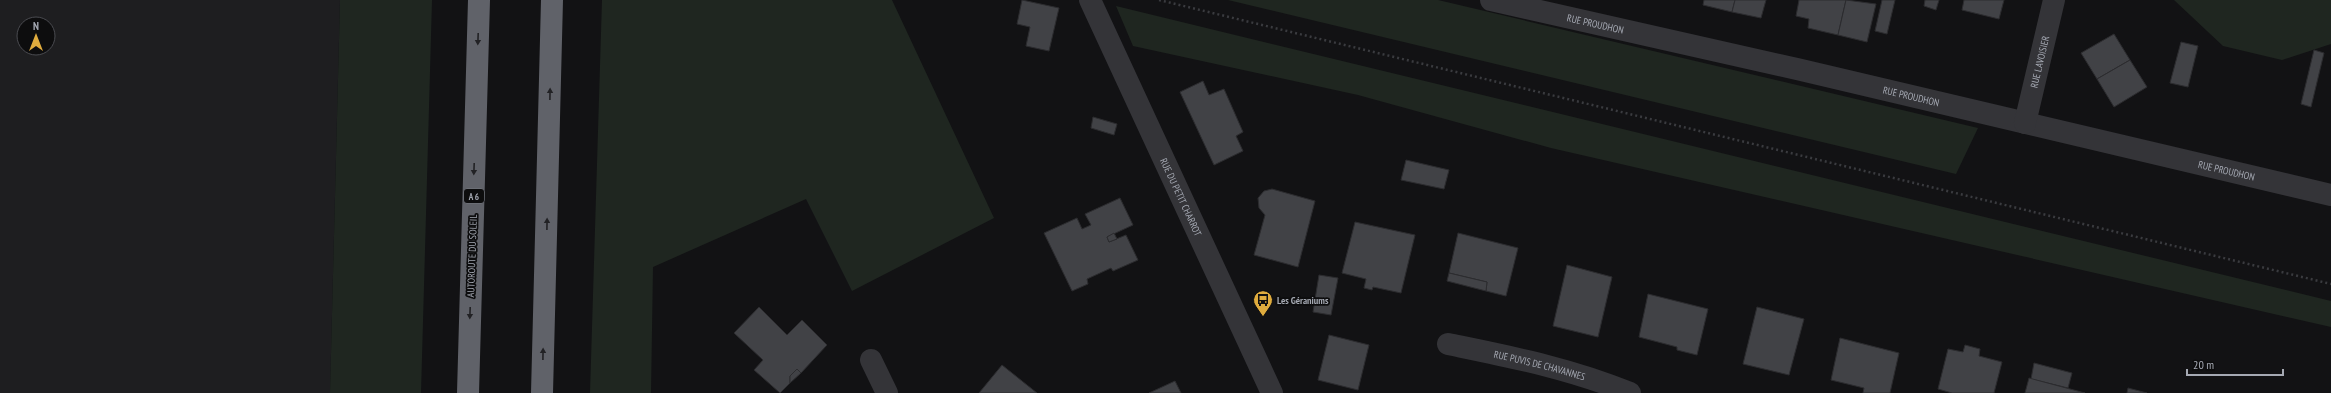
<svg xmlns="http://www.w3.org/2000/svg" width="2331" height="393" font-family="'PT Sans Narrow',sans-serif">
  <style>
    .built { fill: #1e1e20; fill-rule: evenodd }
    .green { fill: #1f2620 }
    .building { fill: #414246; stroke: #2c2c2f }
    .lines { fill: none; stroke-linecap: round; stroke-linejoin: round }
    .path { stroke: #3a3b3f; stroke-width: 2.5; stroke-dasharray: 2 3; stroke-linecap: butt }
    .minor { stroke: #343438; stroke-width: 22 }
    .highway { stroke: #606269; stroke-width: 22 }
    .oneway { fill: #222225 }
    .labels { text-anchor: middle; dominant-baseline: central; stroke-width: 3.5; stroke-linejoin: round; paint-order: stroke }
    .shield { fill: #0d0d0e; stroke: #777a82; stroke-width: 1 }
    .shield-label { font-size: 9px; font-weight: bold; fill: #a5a9b3 }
    .street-label { font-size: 10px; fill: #a5a9b3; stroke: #0d0d0e }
    .poi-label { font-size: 10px; font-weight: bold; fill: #a5a9b3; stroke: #0d0d0e; text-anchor: start }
  </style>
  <rect width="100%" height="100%" fill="#121214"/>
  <!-- built -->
  <path class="built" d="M0 0H340L330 393H0ZM24 24H48V48H24Z"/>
  <!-- green -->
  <g class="green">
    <path d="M340 0H432L421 393H330Z"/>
    <path d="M602 0H892L994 218 852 291 806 199 653 267 651 393H590Z"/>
    <path d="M1228 0H1438L1978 128 1956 174Z"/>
    <path d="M2174 0H2331V44L2282 60 2223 46Z"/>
    <path d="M1116 6 2331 301V327L1551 148 1358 95 1133 46Z"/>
  </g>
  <!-- building -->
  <g class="building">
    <path d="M1022 0 1059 8 1049 51 1026 46 1030 27 1017 24Z"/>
    <path d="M1704 0H1735L1732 12 1703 5Z"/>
    <path d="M1735 0H1766L1761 18 1732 12Z"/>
    <path d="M1799 0H1846L1838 35 1808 28 1809 19 1796 16Z"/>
    <path d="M1846 0 1876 4 1867 42 1838 35Z"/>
    <path d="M1882 0H1895L1887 34 1875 31Z"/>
    <path d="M1925 0H1939L1936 10 1924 6Z"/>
    <path d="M1964 0H2004L1999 19 1962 10Z"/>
    <path d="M2114 34 2130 60 2097 79 2081 53Z"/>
    <path d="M2181 42 2198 46 2188 87 2170 83Z"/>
    <path d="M2314 50 2324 53 2311 107 2301 104Z"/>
    <path d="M2130 60 2147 87 2114 107 2097 79Z"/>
    <path d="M1203 81 1209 95 1224 89 1243 132 1236 136 1243 151 1214 165 1180 92Z"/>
    <path d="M1093 117 1117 124 1114 135 1091 128Z"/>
    <path d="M1406 160 1449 170 1444 189 1401 180Z"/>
    <path d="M1272 189 1315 201 1298 267 1254 255 1265 215 1259 208 1258 198 1264 191Z"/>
    <path d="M1120 198 1133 225 1107 237 1109 242 1126 235 1138 260 1113 271 1111 268 1087 279 1088 284 1072 291 1044 233 1077 218 1082 229 1091 225 1085 214Z"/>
    <path d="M1355 222 1415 235 1401 293 1373 287 1372 290 1364 288 1366 279 1342 273Z"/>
    <path d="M1114 233 1117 239 1109 242 1107 237Z"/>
    <path d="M1458 233 1518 248 1506 296 1486 291 1487 282 1449 273Z"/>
    <path d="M1567 265 1612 277 1598 337 1553 326Z"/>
    <path d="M1449 273 1487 282 1486 291 1447 281Z"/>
    <path d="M1319 275 1338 278 1331 315 1313 312Z"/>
    <path d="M1648 294 1708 309 1697 355 1677 350V347L1639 337Z"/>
    <path d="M759 307 787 335 802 320 827 345 801 373 797 369 790 376V383L780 393 754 370 763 360 734 333Z"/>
    <path d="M1757 307 1804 319 1789 375 1743 364Z"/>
    <path d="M1329 335 1369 345 1358 390 1318 380Z"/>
    <path d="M1840 338 1899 353 1890 393H1863L1864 388 1831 380Z"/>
    <path d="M1965 345 1980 349 1979 356 2002 362 1994 393H1952L1938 389 1948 349 1963 352Z"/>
    <path d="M2034 363 2072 373 2068 388 2031 379Z"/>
    <path d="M1002 365 1037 393H979Z"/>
    <path d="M797 369 801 373 790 383V376Z"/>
    <path d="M2029 378 2085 393H2025Z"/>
    <path d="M1175 381 1181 393H1149Z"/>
    <path d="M2128 388 2147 393H2127Z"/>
  </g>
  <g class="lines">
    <!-- path -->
    <path class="path" d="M1159 0 2331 284"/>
    <!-- minor -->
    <g class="minor">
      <path id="s1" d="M1090 0 1272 393"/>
      <path id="s2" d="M1491 0 1797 69 2331 195"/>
      <path id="s3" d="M2025 123 2054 0"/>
      <path id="s4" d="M1448 344C1511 357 1569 368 1630 393"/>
      <path d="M871 360 887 393"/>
    </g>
    <!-- highway -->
    <g class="highway">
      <path d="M468 393 479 0"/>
      <path d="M542 393 552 0"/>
    </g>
  </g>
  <!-- one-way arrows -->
  <defs><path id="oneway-solid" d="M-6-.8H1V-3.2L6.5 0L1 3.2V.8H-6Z"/></defs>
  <g class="oneway">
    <use href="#oneway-solid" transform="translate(478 39) rotate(92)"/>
    <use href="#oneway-solid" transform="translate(550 94) rotate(-89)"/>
    <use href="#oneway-solid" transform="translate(474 169) rotate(92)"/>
    <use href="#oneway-solid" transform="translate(547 224) rotate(-89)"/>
    <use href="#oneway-solid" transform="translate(470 313) rotate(92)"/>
    <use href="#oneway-solid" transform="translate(543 354) rotate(-89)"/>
  </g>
  <!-- icons -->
  <defs>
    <symbol id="bus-pin" viewBox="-11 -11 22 30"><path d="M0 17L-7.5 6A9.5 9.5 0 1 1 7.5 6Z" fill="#e0ac3e" stroke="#0d0d0e"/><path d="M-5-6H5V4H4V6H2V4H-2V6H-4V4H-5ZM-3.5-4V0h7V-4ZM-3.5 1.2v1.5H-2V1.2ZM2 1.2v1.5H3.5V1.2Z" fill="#111"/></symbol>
  </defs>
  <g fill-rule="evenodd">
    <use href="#bus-pin" x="1252" y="289" width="22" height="30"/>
  </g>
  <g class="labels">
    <!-- shield labels -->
    <rect class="shield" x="464" y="189" width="20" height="14" rx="3"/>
    <g class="shield-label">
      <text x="474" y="196">A 6</text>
    </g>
    <!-- street labels -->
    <g class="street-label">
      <text stroke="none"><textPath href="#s2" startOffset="107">RUE PROUDHON</textPath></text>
      <text stroke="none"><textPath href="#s3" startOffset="63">RUE LAVOISIER</textPath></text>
      <text stroke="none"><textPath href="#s2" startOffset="431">RUE PROUDHON</textPath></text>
      <text stroke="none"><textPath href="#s2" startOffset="755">RUE PROUDHON</textPath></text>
      <text stroke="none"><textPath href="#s1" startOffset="217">RUE DU PETIT CHARROT</textPath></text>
      <text transform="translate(472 256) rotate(-88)">AUTOROUTE DU SOLEIL</text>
      <text stroke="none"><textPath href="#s4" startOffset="94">RUE PUVIS DE CHAVANNES</textPath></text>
    </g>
    <!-- poi labels -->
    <g class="poi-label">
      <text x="1277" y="300">Les Géraniums</text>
    </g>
  </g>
  <!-- north arrow -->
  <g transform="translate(36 36)"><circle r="19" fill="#0d0d0e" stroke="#4a4b50"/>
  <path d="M0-3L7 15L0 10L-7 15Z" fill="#e0ac3e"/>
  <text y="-6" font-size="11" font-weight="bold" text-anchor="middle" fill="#a5a9b3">N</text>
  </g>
  <!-- scale -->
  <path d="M2187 369v6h96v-6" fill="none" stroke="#a5a9b3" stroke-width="2"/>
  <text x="2193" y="369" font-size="12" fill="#a5a9b3" stroke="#0d0d0e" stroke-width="3" paint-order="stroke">20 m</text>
</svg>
